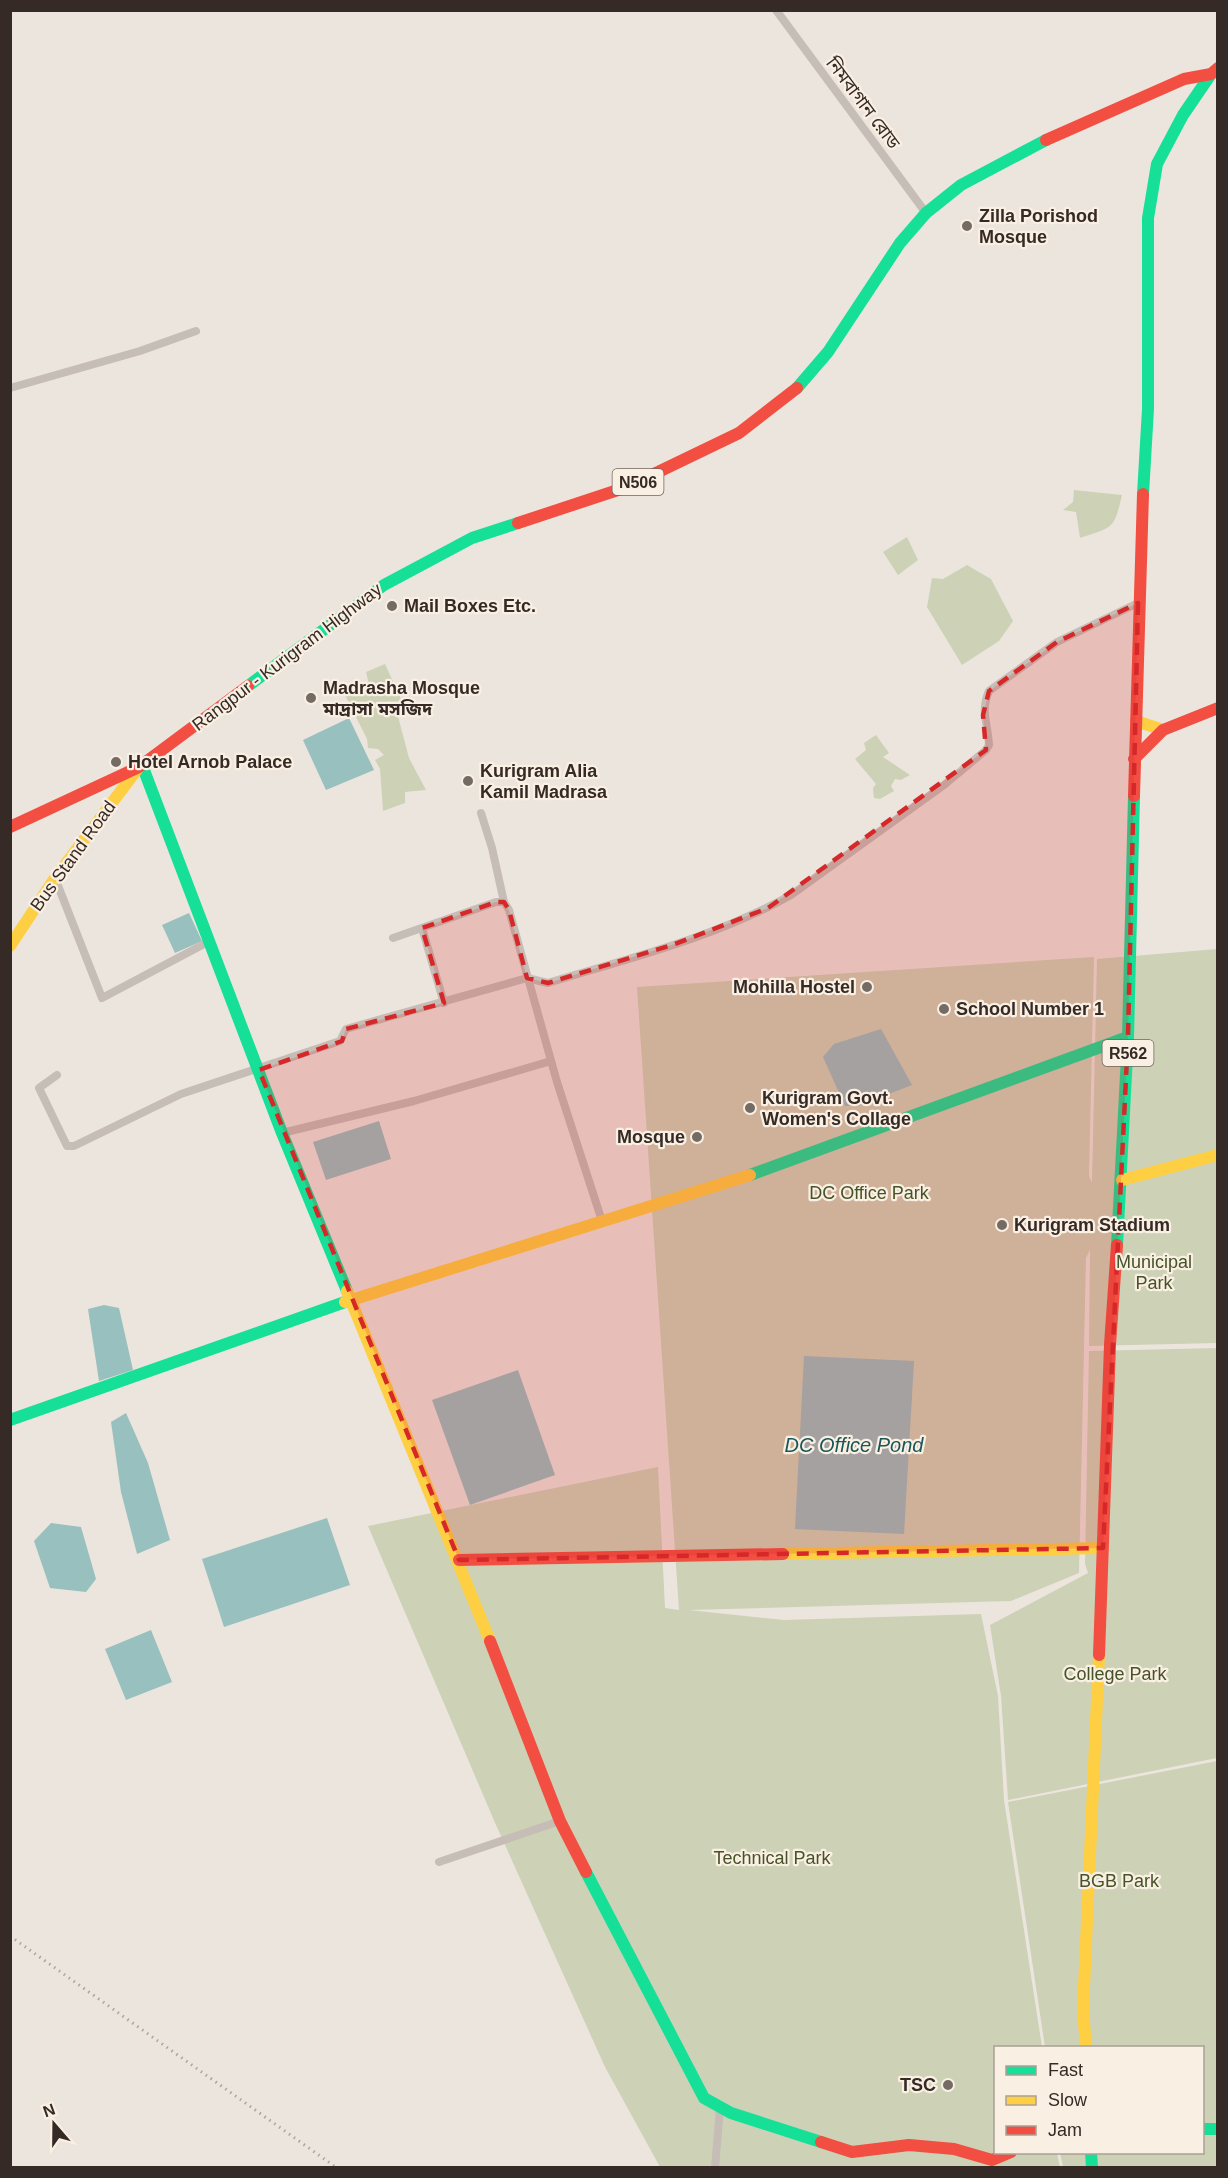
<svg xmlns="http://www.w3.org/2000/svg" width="1228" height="2178" font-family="Arial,'Noto Sans Bengali',sans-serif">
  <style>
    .green { fill: #cdd2b6 }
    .water { fill: #98c0be }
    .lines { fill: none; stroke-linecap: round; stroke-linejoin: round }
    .street { stroke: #c5bdb6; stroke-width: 8 }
    .fast { stroke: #16e098; stroke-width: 12 }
    .slow { stroke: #ffcf43; stroke-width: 12 }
    .jam { stroke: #f24e42; stroke-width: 12 }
    .rail { stroke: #aca6a1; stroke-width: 3; stroke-dasharray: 1.5 4.5; stroke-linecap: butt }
    .marked { fill: #d62828; fill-opacity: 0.2; stroke: #d62828; stroke-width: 4.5; stroke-dasharray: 12 8; stroke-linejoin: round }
    .poi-dot { fill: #756b65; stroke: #faefe3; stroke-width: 2 }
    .labels { text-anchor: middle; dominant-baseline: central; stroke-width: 4.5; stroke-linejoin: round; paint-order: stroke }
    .shield { fill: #faefe3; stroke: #70655e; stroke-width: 1.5 }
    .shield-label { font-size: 16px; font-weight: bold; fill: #352a25 }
    .street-label { font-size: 18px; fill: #352a25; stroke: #faefe3 }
    .poi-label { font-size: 18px; font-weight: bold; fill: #352a25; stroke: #faefe3; text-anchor: start }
    .park-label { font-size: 18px; fill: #455428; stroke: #faefe3 }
    .water-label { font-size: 20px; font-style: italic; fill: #195658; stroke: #faefe3 }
  </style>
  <rect width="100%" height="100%" fill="#ece5dd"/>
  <!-- green -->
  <g class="green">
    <path d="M1074 490 1122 495C1114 529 1114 527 1080 538L1076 512 1063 510 1073 502Z"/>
    <path d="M907 537 918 560 898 575 883 552Z"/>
    <path d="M967 565 991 579 1013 621 999 641 962 665 927 607 932 578 943 579Z"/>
    <path d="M385 664 401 699 395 705 409 758 426 790 405 792V803L383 811 380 769 375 760 384 755 378 749 368 748 367 739 345 695 369 685 366 672Z"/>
    <path d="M876 735 889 753 883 757 910 775 901 780 895 779 891 786 894 791 880 799 874 798 873 788 876 784 855 759 866 750 864 743Z"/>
    <path d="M1217 949V1343L1089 1346 1090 1250 1086 1258 1079 1573 1011 1601 689 1610 784 1620 981 1614 998 1696 1004 1800 1042 2047 996 2048V2152L1057 2153 1060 2167H660L605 2067 496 1825 368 1526 658 1467 665 1608 679 1610 637 987 1094 957 1089 1176 1092 1183 1097 959Z"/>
    <path d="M1217 1348V1758L1008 1800 1001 1696 990 1625 1088 1573 1085 1564 1089 1351Z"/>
    <path d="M1217 1761V2167H1063L1060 2153 1202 2152V2048L1045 2047 1008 1802Z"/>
  </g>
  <!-- water -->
  <g class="water">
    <path d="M349 718 374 770 326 790 303 740Z"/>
    <path d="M189 913 202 941 175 953 162 925Z"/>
    <path d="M881 1029 912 1085 858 1106H845L823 1057 834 1044Z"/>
    <path d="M379 1121 391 1159 326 1180 313 1142Z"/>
    <path d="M104 1305 119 1308 133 1370 99 1381 88 1309Z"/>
    <path d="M804 1356 914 1361 904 1534 795 1529Z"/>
    <path d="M518 1370 555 1475 470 1505 432 1400Z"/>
    <path d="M126 1413 148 1463 170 1540 137 1554 121 1492 111 1422Z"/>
    <path d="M327 1518 350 1585 224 1627 202 1559Z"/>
    <path d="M51 1523 81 1527 96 1579 86 1592 50 1588 34 1541Z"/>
    <path d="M151 1630 172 1682 126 1700 105 1649Z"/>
  </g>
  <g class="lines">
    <!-- street -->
    <g class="street">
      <path d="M776 10 926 213"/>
      <path d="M10 388 140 351 196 331"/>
      <path d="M481 813 492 848 504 902"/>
      <path d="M55 878 102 998 208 942"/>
      <path d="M422 928 444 1003"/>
      <path d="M393 938 496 902H504L509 910 557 1082 602 1221"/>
      <path d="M57 1075 39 1088 67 1146H74L181 1094 340 1041 346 1029 527 978 548 983C630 958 716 937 791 895L944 785 986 750 989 745C988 724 980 711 989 691L1057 642 1138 603"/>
      <path d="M282 1133 414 1101 551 1061"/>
      <path d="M439 1862 560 1821"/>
      <path d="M715 2168 720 2107"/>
    </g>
    <!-- fast -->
    <g class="fast">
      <path d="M797 388 828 352 900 243 926 213 961 185 1046 140"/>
      <path d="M1143 494 1148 409V218L1157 164 1183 115 1211 74"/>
      <path d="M248 686 384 585 472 538 518 523"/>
      <path d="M142 765 282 1133 347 1291"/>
      <path d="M750 1175 1128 1037"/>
      <path d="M1117 1245 1128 1037 1134 796"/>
      <path d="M10 1420 345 1302"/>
      <path d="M586 1872 704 2098 731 2113 821 2142"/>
      <path d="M1202 2129H1218"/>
      <path d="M1091 2152 1092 2168"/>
    </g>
    <!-- slow -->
    <g class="slow">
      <path d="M1136 721 1163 730"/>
      <path d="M10 946 55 878 139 767"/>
      <path d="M1122 1180 1218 1155"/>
      <path d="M347 1291 490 1641"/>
      <path d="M345 1302 750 1175"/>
      <path d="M783 1554 1103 1548"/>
      <path d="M1086 2048 1083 2009 1099 1655"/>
    </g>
    <!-- jam -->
    <g class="jam">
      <path d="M1046 140 1184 79 1211 74 1218 68"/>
      <path d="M518 523 627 487 739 433 797 388"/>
      <path d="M1134 759 1163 730 1218 708"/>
      <path d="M1134 796 1143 494"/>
      <path d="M10 827 139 767 248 686"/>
      <path d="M459 1560 783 1554"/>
      <path d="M490 1641 560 1821 586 1872"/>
      <path d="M1099 1655 1110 1345 1117 1245"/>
      <path d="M821 2142 852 2152 909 2145 954 2149 992 2160 1011 2152"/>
    </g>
    <!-- rail -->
    <path class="rail" d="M10 1936 337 2168"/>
  </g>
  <!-- marked area -->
  <path class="marked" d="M1138 603 1128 1037 1103 1548 459 1560 259 1070 342 1041 346 1029 444 1003 422 928 496 902H504L509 910 527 978 548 983 675 944 768 908 986 750 983 715 989 691 1057 642Z"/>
  <!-- markers -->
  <g class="poi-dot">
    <circle cx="967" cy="226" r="6"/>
    <circle cx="392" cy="606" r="6"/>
    <circle cx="311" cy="698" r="6"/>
    <circle cx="116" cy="762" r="6"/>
    <circle cx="468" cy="781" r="6"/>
    <circle cx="867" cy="987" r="6"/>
    <circle cx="944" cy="1009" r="6"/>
    <circle cx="750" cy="1108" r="6"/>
    <circle cx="697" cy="1137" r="6"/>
    <circle cx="1002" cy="1225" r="6"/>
    <circle cx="948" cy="2085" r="6"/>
  </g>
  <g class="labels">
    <!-- shield labels -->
    <g class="shield">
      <rect x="612.5" y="469" width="51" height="26" rx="4.5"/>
      <rect x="1102.5" y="1040" width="51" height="26" rx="4.5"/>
    </g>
    <g class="shield-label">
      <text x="638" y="482">N506</text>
      <text x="1128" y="1053">R562</text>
    </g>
    <!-- street labels -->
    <g class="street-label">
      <text transform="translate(863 103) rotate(53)">নিমবাগান রোড</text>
      <text transform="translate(287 657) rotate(-37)">Rangpur - Kurigram Highway</text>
      <text transform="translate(73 856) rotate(-54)">Bus Stand Road</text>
    </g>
    <!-- poi labels -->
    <g class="poi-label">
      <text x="979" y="216">Zilla Porishod<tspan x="979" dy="21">Mosque</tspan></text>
      <text x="404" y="606">Mail Boxes Etc.</text>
      <text x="323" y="688">Madrasha Mosque<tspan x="323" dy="21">মাদ্রাসা মসজিদ</tspan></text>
      <text x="128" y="762">Hotel Arnob Palace</text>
      <text x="480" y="771">Kurigram Alia<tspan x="480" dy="21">Kamil Madrasa</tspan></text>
      <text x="855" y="987" text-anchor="end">Mohilla Hostel</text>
      <text x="956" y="1009">School Number 1</text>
      <text x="762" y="1098">Kurigram Govt.<tspan x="762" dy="21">Women's Collage</tspan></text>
      <text x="685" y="1137" text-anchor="end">Mosque</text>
      <text x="1014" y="1225">Kurigram Stadium</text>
      <text x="936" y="2085" text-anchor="end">TSC</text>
    </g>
    <!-- park labels -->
    <g class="park-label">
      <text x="869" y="1193">DC Office Park</text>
      <text x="1154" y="1262">Municipal<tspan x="1154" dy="21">Park</tspan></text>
      <text x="1115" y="1674">College Park</text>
      <text x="772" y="1858">Technical Park</text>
      <text x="1119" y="1881">BGB Park</text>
    </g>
    <!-- water labels -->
    <g class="water-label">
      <text x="854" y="1445">DC Office Pond</text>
    </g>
  </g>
  <!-- border -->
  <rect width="1228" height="2178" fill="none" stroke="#352a25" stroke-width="24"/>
  <!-- legend -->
  <rect x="994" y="2046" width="210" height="108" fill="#faefe3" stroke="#aba097" stroke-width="1.5"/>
  <rect x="1006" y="2066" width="30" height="9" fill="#16e098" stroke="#aba097" stroke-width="1.5"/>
  <text x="1048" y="2076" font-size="18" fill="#352a25">Fast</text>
  <rect x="1006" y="2096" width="30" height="9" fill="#ffcf43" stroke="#aba097" stroke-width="1.5"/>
  <text x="1048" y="2106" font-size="18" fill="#352a25">Slow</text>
  <rect x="1006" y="2126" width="30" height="9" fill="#f24e42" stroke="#aba097" stroke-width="1.5"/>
  <text x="1048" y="2136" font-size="18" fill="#352a25">Jam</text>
  <!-- north arrow -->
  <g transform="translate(54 2124) rotate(340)" stroke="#faefe3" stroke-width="4.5" paint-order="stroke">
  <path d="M0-4.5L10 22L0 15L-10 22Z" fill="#352a25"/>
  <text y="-9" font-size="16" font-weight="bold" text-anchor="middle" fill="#352a25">N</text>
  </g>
</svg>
